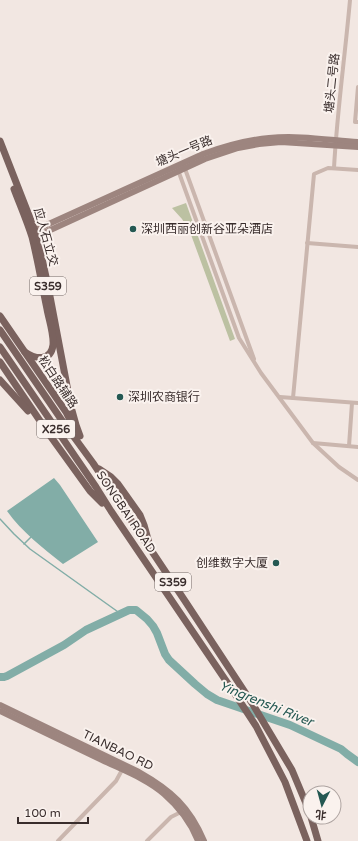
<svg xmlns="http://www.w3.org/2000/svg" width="358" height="841" font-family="'Varela Round','Noto Sans SC',sans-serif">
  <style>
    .green { fill: #bcc1a2 }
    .water { fill: #82ada7 }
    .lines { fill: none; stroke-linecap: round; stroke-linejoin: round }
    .stream { stroke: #82ada7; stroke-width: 1.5 }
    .river { stroke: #82ada7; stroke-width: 8 }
    .street { stroke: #cab6ae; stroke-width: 4 }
    .secondary { stroke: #9d857f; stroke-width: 6 }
    .primary { stroke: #7a625e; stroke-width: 7 }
    .poi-dot { fill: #245852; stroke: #faf2ee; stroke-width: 1.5 }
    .labels { text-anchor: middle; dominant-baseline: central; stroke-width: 4; stroke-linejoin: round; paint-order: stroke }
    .shield { fill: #faf2ee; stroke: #736866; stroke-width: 1 }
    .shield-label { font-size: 11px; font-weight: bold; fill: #392d2c }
    .street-label { font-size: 12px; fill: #392d2c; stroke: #faf2ee }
    .poi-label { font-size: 12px; fill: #392d2c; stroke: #faf2ee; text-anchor: start }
    .water-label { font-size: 13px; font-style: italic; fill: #245852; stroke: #faf2ee }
  </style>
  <rect width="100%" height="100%" fill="#f2e7e2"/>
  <!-- green -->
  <path class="green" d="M186 203 235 339 230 341 190 232 182 219 172 208Z"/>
  <!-- water -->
  <path class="water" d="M54 478 60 485 98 542 63 564C43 548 22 532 7 511Z"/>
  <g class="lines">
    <!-- stream -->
    <g class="stream">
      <path d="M0 519 14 534 30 549 121 614"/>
      <path d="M24 544 31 537"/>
    </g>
    <!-- river -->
    <path class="river" d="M0 677H4L7 676 64 645 86 630 129 610H136L147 619 153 626 157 633 165 654 169 660 195 684 207 694 217 700 290 725 341 749 347 754 358 762"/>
    <!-- street -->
    <g class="street">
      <path d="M358 87 355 122H358"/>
      <path d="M184 166 254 359"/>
      <path d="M334 168C337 112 345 56 350 0"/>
      <path d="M178 170 239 338 261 373 313 443 339 467 358 480"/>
      <path d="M307 243 358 247"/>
      <path d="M280 397 358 403"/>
      <path d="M293 398 314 174 328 168 358 170"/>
      <path d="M313 443 358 447"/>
      <path d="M349 446 352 403"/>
      <path d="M58 841 116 781 122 770"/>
      <path d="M147 841 171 817 181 812"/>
    </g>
    <!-- secondary -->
    <g class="secondary">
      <path d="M31 232 203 154C225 146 246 140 269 138 298 135 329 140 358 142"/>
      <path d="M33 238 205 159 238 148 259 144 281 142 358 147"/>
      <path d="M0 705 139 772C171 790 190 807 204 841"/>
      <path d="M0 711C34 727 68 744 102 760 123 770 147 779 164 794 179 807 191 823 198 841"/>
    </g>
    <!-- primary -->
    <g class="primary">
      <path d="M0 141 37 236 48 286 71 407 76 425 80 436"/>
      <path d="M14 189C20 205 27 221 32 237 38 261 42 285 47 309 49 320 54 334 53 345 51 362 35 359 25 352"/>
      <path d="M0 316 66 412 72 424"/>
      <path d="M0 330 63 422 93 463 185 601 252 703 292 770 310 813"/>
      <path d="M0 347 96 487 111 511 239 700 256 726 285 782 307 841"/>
      <path d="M0 362 51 437 90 491 102 503"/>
      <path d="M0 380 28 411"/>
      <path d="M99 469 111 477 118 484 140 515 144 525 149 543"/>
      <path d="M311 817 318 841"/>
    </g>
  </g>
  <!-- markers -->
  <g class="poi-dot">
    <circle cx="133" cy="229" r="4"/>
    <circle cx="120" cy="397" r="4"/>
    <circle cx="276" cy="563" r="4"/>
  </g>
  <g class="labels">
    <!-- shield labels -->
    <g class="shield">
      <rect x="30" y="277" width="36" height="18" rx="3"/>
      <rect x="37" y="420" width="38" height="18" rx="3"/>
      <rect x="155" y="573" width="36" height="18" rx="3"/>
    </g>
    <g class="shield-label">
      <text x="48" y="286">S359</text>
      <text x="56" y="429">X256</text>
      <text x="173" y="582">S359</text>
    </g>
    <!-- street labels -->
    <g class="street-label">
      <text transform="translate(332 83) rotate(-84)">塘头二号路</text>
      <text transform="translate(184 151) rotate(-23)">塘头一号路</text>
      <text transform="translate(46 237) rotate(74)">应人石立交</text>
      <text transform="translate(58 382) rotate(56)">松白路辅路</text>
      <text transform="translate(126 512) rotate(56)">SONGBAI ROAD</text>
      <text transform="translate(118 750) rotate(26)">TIANBAO RD</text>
    </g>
    <!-- poi labels -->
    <g class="poi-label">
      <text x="141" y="229">深圳西丽创新谷亚朵酒店</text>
      <text x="128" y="397">深圳农商银行</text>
      <text x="268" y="563" text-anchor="end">创维数字大厦</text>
    </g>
    <!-- water labels -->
    <g class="water-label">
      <text transform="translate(266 704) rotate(22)">Yingrenshi River</text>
    </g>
  </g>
  <!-- north arrow -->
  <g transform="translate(322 805) rotate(186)"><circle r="19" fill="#faf2ee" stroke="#ada3a0"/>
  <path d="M0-3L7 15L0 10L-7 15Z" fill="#245852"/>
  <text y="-6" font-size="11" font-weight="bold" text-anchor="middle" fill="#392d2c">北</text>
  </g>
  <!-- scale -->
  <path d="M18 817v6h70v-6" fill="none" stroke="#392d2c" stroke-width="2"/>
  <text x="24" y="817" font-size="12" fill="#392d2c" stroke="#faf2ee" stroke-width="3" paint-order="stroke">100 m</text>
</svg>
